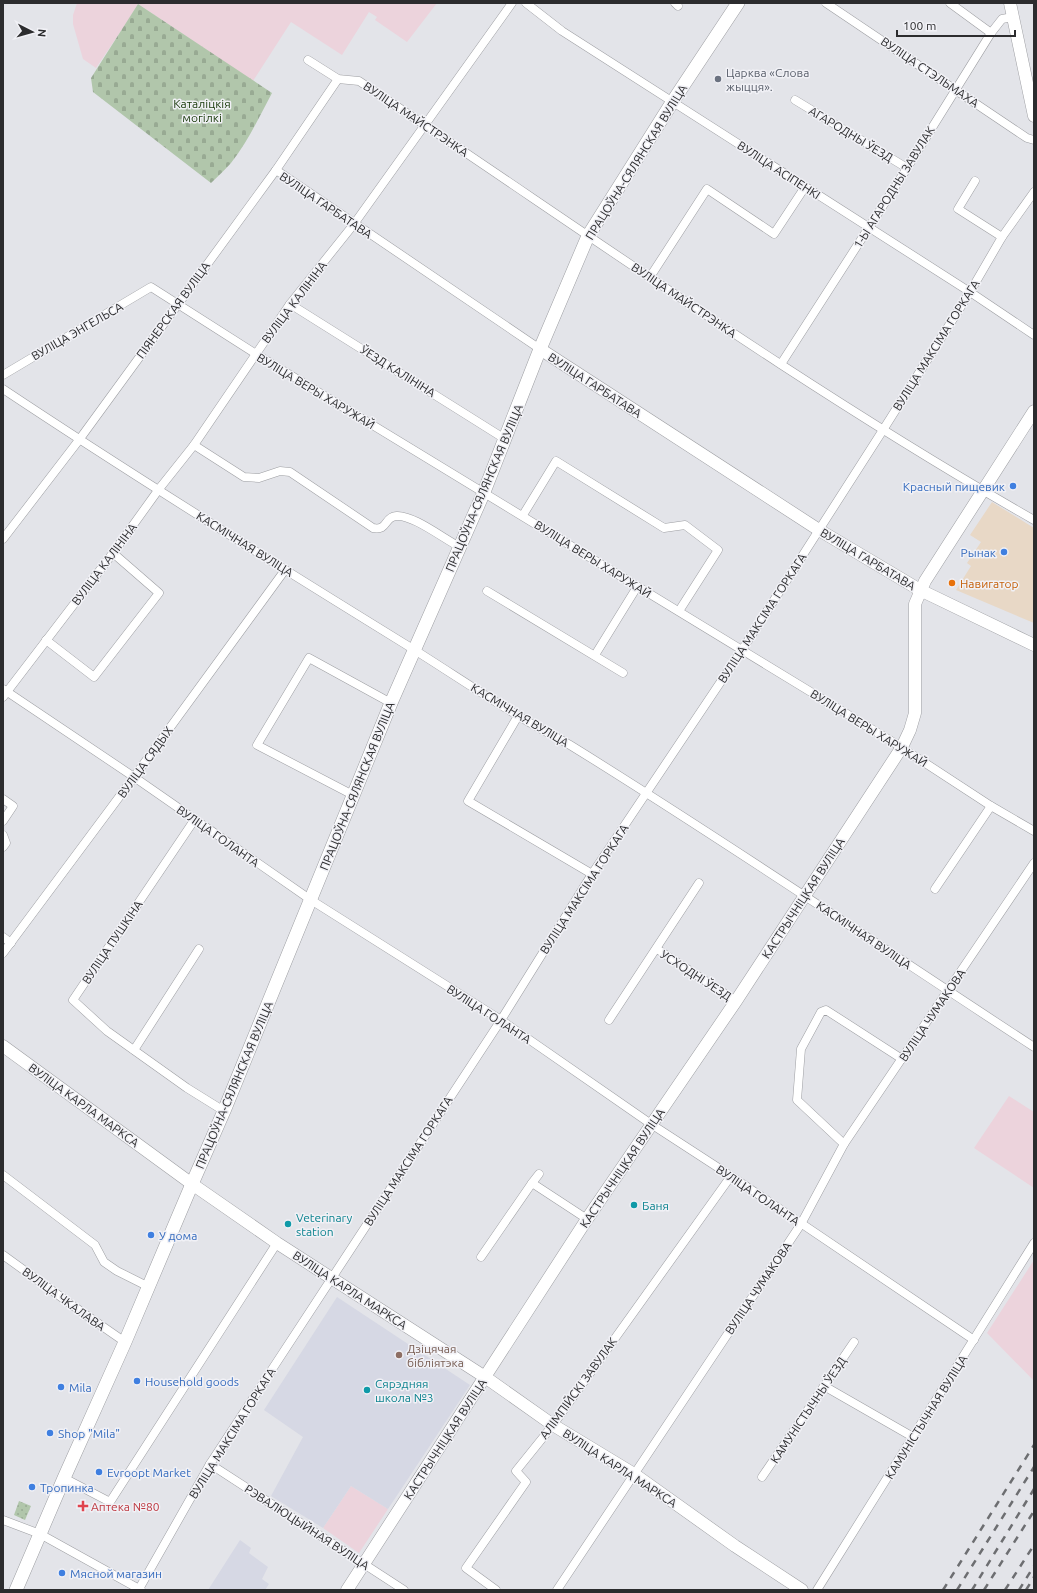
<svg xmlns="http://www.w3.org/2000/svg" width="1037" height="1593" font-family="Ubuntu,sans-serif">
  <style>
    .commercial { fill: #e8d8c6 }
    .industrial { fill: #ecd3dc }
    .built { fill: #d6d8e4 }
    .green { fill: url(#green-dots) }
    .cemetery { fill: url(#cemetery-stones) }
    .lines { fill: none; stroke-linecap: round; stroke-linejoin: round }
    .street-casing { stroke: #9d9ea2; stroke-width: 9 }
    .secondary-casing { stroke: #9d9ea2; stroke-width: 13 }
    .primary-casing { stroke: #9d9ea2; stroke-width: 14 }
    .street { stroke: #fff; stroke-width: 8 }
    .secondary { stroke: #fff; stroke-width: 12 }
    .primary { stroke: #fff; stroke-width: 13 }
    .rail { stroke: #6d6e71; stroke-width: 2.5; stroke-dasharray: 7 7; stroke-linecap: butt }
    .worship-dot { fill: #6b7280; stroke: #f1f1f6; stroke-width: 1.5 }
    .shop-dot { fill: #3f7fe0; stroke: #f1f1f6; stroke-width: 1.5 }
    .food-dot { fill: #e8710a; stroke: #f1f1f6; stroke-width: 1.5 }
    .culture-dot { fill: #0f9aa8; stroke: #f1f1f6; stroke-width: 1.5 }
    .education-dot { fill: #8d6e63; stroke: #f1f1f6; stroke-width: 1.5 }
    .health-dot { fill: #e0444e; stroke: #f1f1f6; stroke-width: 1.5 }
    .labels { text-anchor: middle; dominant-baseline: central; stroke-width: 3; stroke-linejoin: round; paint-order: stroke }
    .worship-label { font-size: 12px; fill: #5b616d; stroke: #f1f1f6; text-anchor: start }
    .street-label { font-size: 12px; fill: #2c2c2e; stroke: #f1f1f6 }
    .park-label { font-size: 12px; fill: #163808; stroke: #f1f1f6 }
    .shop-label { font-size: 12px; fill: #366cbe; stroke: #f1f1f6; text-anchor: start }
    .food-label { font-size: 12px; fill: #c56008; stroke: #f1f1f6; text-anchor: start }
    .culture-label { font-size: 12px; fill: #0d838f; stroke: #f1f1f6; text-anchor: start }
    .education-label { font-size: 12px; fill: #785e54; stroke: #f1f1f6; text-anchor: start }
    .health-label { font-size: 12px; fill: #be3a42; stroke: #f1f1f6; text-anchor: start }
  </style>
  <defs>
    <pattern id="green-dots" width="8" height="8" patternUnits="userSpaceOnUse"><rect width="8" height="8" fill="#b1c6ab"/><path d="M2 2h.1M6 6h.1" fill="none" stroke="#98aa93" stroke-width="1.8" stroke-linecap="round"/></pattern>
    <pattern id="cemetery-stones" width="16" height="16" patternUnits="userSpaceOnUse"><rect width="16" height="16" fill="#b1c6ab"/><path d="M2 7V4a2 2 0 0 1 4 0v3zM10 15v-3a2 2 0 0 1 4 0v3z" fill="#98aa93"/></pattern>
  </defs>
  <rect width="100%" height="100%" fill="#e3e4e9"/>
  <!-- commercial -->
  <path class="commercial" d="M992 502 1034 528V623L956 590 971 566 967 563 981 542 970 535Z"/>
  <!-- industrial -->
  <g class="industrial">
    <path d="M77 3H437L407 42 375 20 377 17 369 12 342 55 291 22 253 81 138 4 127 22 96 68 83 59 73 24V15Z"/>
    <path d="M1009 1096 1034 1112V1188L974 1148Z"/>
    <path d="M1034 1260V1381L987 1333Z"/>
    <path d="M351 1486 388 1509 359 1553 323 1528Z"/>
  </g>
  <!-- built -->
  <g class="built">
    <path d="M337 1297 470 1385 388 1509 351 1486 323 1528 271 1496 303 1437 264 1410Z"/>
    <path d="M240 1540 251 1548 249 1553 268 1567 262 1579 269 1584 265 1590H208Z"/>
  </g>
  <!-- green -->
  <path class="green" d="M19 1501 31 1506 25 1520 14 1515Z"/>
  <!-- cemetery -->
  <path class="cemetery" d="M138 4 272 93C259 117 248 142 231 163 225 170 218 176 211 183L93 92 91 78Z"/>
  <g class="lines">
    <defs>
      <g id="street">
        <path d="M526 3 562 31 970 292 1034 335"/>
        <path d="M675 3 678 6"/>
        <path d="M826 3 1027 138 1034 140"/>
        <path d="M950 3 991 33"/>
        <path d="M308 60 338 79 359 81C583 230 801 387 1034 520"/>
        <path d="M795 100 907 168"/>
        <path d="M276 170 540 349"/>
        <path d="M975 181 958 209 1002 237"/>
        <path d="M650 277 707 189 774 234 805 187"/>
        <path d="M290 304 505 439"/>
        <path d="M781 364 902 176 991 33 1002 19 1013 17"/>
        <path d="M3 375 151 287 256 354 893 742 991 806 1034 831"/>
        <path d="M3 389C138 479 275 564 413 649 448 671 482 694 517 715 534 726 553 735 570 745 727 842 879 946 1034 1047"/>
        <path d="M194 445 244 477 259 478 280 471 290 472 373 528C388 531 384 517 396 516 412 514 444 539 460 547"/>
        <path d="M523 515 556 461 664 528 685 525 718 550 679 611"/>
        <path d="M3 539 79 440 276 170 338 79"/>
        <path d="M487 591 623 673"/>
        <path d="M46 640 94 677 159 593 113 553"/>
        <path d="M595 655 637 587"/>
        <path d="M3 689 134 777 311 900 501 1020 651 1124 731 1176 974 1340"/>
        <path d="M3 697 113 553 159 489 194 445 290 304 354 224 512 3"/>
        <path d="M518 716 468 801 592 874"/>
        <path d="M353 795 257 745 309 658 391 703"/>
        <path d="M3 799 13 806 3 821"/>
        <path d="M195 819 73 1000 107 1031 187 1088 224 1111"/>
        <path d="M3 835 6 843 3 847"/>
        <path d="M935 889 991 806"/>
        <path d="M3 937 11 943"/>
        <path d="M657 949 736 1001"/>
        <path d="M3 953 134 777 285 570"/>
        <path d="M609 1020 699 883"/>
        <path d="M134 1050 199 949"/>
        <path d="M844 1144 797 1100 801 1049 821 1012 826 1010 902 1059"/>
        <path d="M3 1175 95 1245 104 1262 117 1271 149 1287"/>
        <path d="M532 1183 539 1174"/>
        <path d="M3 1255 79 1310 125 1342"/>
        <path d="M481 1257 532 1183 587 1219"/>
        <path d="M824 1386 913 1437"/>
        <path d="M210 1464 404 1590"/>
        <path d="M762 1477 854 1342"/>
        <path d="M64 1478 110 1502 277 1243"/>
        <path d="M3 1520 40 1534 141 1590"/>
        <path d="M139 1589 210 1464 501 1020 592 874 742 650 883 430 970 292 1002 237 1034 192"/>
        <path d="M496 1590 466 1568 526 1482 516 1471 553 1425 731 1176"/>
        <path d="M557 1590 801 1224 844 1144 1034 863"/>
        <path d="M817 1590 1034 1243"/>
      </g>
      <g id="secondary">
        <path d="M1010 3 1034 116"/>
        <path d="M540 349 819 530 920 590 1034 645"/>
        <path d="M3 1046 192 1184 277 1243 485 1377 553 1425 634 1474 735 1546 802 1590"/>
        <path d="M347 1590 587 1219 736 1001 902 747 910 730 915 713V604L925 581 1034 411"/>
      </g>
      <path id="primary" d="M16 1590 64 1478 125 1342 192 1184 224 1111 391 703 484 492 540 349 588 236 673 101 738 3"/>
    </defs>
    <!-- street casing -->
    <use href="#street" class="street-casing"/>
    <!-- secondary casing -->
    <use href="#secondary" class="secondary-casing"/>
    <!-- primary casing -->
    <use href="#primary" class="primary-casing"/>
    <!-- street -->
    <use href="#street" class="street"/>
    <!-- secondary -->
    <use href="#secondary" class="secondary"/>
    <!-- primary -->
    <use href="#primary" class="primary"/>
    <!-- rail -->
    <g class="rail">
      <path d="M943 1590 1034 1445"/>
      <path d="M957 1590 1034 1467"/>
      <path d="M972 1590 1034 1489"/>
      <path d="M984 1590 1034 1511"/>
      <path d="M1005 1590 1034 1545"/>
      <path d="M1019 1590 1034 1566"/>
      <path d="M1026 1590 1034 1577"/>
    </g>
  </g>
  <!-- markers -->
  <circle class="worship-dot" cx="718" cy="79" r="4"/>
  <g class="shop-dot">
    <circle cx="1013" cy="486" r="4"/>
    <circle cx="1004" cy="552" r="4"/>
    <circle cx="151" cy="1235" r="4"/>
    <circle cx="137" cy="1381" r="4"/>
    <circle cx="61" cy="1387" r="4"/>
    <circle cx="50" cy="1433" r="4"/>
    <circle cx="99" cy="1472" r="4"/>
    <circle cx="32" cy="1487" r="4"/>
    <circle cx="62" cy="1573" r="4"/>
  </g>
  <circle class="food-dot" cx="952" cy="583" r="4"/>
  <g class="culture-dot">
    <circle cx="634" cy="1205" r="4"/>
    <circle cx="288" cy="1224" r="4"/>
    <circle cx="367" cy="1390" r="4"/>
  </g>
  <circle class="education-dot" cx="399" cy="1355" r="4"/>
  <path class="health-dot" d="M81 1500h4v4h4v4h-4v4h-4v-4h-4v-4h4z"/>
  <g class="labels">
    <!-- worship labels -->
    <g class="worship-label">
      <text x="726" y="72">Царква «Слова<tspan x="726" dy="14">жыцця».</tspan></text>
    </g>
    <!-- street labels -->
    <g class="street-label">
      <text transform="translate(930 72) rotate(34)">ВУЛІЦА СТЭЛЬМАХА</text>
      <text transform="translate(416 119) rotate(34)">ВУЛІЦА МАЙСТРЭНКА</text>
      <text transform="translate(851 134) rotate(31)">АГАРОДНЫ ЎЕЗД</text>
      <text transform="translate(636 162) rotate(-58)">ПРАЦОЎНА-СЯЛЯНСКАЯ ВУЛІЦА</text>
      <text transform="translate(779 170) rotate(33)">ВУЛІЦА АСІПЕНКІ</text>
      <text transform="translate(894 187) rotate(-58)">1-Ы АГАРОДНЫ ЗАВУЛАК</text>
      <text transform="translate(326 205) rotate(34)">ВУЛІЦА ГАРБАТАВА</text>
      <text transform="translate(684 300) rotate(34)">ВУЛІЦА МАЙСТРЭНКА</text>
      <text transform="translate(294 302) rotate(-53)">ВУЛІЦА КАЛІНІНА</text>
      <text transform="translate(173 310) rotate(-54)">ПІЯНЕРСКАЯ ВУЛІЦА</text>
      <text transform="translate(77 331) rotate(-30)">ВУЛІЦА ЭНГЕЛЬСА</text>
      <text transform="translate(936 345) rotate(-58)">ВУЛІЦА МАКСІМА ГОРКАГА</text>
      <text transform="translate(398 371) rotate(32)">ЎЕЗД КАЛІНІНА</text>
      <text transform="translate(595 385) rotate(33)">ВУЛІЦА ГАРБАТАВА</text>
      <text transform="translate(316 391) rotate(31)">ВУЛІЦА ВЕРЫ ХАРУЖАЙ</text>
      <text transform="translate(484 488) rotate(-67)">ПРАЦОЎНА-СЯЛЯНСКАЯ ВУЛІЦА</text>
      <text transform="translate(245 544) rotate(32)">КАСМІЧНАЯ ВУЛІЦА</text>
      <text transform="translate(593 559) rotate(32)">ВУЛІЦА ВЕРЫ ХАРУЖАЙ</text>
      <text transform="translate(868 559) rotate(31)">ВУЛІЦА ГАРБАТАВА</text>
      <text transform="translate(104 564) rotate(-53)">ВУЛІЦА КАЛІНІНА</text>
      <text transform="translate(762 618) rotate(-57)">ВУЛІЦА МАКСІМА ГОРКАГА</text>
      <text transform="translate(520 715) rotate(31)">КАСМІЧНАЯ ВУЛІЦА</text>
      <text transform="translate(869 728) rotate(32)">ВУЛІЦА ВЕРЫ ХАРУЖАЙ</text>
      <text transform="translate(145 762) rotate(-54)">ВУЛІЦА СЯДЫХ</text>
      <text transform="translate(357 786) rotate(-68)">ПРАЦОЎНА-СЯЛЯНСКАЯ ВУЛІЦА</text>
      <text transform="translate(218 836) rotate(35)">ВУЛІЦА ГОЛАНТА</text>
      <text transform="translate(584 889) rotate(-57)">ВУЛІЦА МАКСІМА ГОРКАГА</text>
      <text transform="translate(803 898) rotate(-57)">КАСТРЫЧНІЦКАЯ ВУЛІЦА</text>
      <text transform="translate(864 935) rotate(34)">КАСМІЧНАЯ ВУЛІЦА</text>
      <text transform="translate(112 942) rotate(-56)">ВУЛІЦА ПУШКІНА</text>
      <text transform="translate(696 975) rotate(33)">УСХОДНІ ЎЕЗД</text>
      <text transform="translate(489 1014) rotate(33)">ВУЛІЦА ГОЛАНТА</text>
      <text transform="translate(932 1015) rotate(-56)">ВУЛІЦА ЧУМАКОВА</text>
      <text transform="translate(234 1085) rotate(-67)">ПРАЦОЎНА-СЯЛЯНСКАЯ ВУЛІЦА</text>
      <text transform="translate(84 1105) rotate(36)">ВУЛІЦА КАРЛА МАРКСА</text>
      <text transform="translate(408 1161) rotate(-57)">ВУЛІЦА МАКСІМА ГОРКАГА</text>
      <text transform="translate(622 1168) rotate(-56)">КАСТРЫЧНІЦКАЯ ВУЛІЦА</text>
      <text transform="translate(758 1195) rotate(34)">ВУЛІЦА ГОЛАНТА</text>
      <text transform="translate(758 1288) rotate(-56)">ВУЛІЦА ЧУМАКОВА</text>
      <text transform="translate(350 1290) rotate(33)">ВУЛІЦА КАРЛА МАРКСА</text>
      <text transform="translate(64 1299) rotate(36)">ВУЛІЦА ЧКАЛАВА</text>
      <text transform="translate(578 1388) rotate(-54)">АЛІМПІЙСКІ ЗАВУЛАК</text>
      <text transform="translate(808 1410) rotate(-56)">КАМУНІСТЫЧНЫ ЎЕЗД</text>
      <text transform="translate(926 1417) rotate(-58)">КАМУНІСТЫЧНАЯ ВУЛІЦА</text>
      <text transform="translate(232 1433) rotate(-58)">ВУЛІЦА МАКСІМА ГОРКАГА</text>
      <text transform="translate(445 1439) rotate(-57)">КАСТРЫЧНІЦКАЯ ВУЛІЦА</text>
      <text transform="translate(620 1468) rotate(33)">ВУЛІЦА КАРЛА МАРКСА</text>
      <text transform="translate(307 1527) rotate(33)">РЭВАЛЮЦЫЙНАЯ ВУЛІЦА</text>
    </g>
    <!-- park labels -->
    <g class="park-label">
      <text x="202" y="103">Каталіцкія<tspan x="202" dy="14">могілкі</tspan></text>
    </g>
    <!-- shop labels -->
    <g class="shop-label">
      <text x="1005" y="486" text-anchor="end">Красный пищевик</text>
      <text x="996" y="552" text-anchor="end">Рынак</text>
      <text x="159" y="1235">У дома</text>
      <text x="145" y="1381">Household goods</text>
      <text x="69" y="1387">Mila</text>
      <text x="58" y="1433">Shop "Mila"</text>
      <text x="107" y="1472">Evroopt Market</text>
      <text x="40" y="1487">Тропинка</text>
      <text x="70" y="1573">Мясной магазин</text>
    </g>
    <!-- food labels -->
    <g class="food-label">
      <text x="960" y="583">Навигатор</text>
    </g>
    <!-- culture labels -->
    <g class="culture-label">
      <text x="642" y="1205">Баня</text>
      <text x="296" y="1217">Veterinary<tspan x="296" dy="14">station</tspan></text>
      <text x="375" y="1383">Сярэдняя<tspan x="375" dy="14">школа №3</tspan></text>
    </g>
    <!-- education labels -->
    <g class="education-label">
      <text x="407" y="1348">Дзіцячая<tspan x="407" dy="14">бібліятэка</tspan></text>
    </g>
    <!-- health labels -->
    <g class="health-label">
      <text x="91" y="1506">Аптека №80</text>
    </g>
  </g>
  <!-- border -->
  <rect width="1037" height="1593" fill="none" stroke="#2c2c2e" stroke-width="8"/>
  <!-- north arrow -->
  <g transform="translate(32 32) rotate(96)" stroke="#f1f1f6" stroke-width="3" paint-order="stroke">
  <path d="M0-3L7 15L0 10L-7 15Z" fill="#2c2c2e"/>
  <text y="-6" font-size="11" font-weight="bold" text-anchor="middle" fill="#2c2c2e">N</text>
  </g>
  <!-- scale -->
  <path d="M897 30v6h118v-6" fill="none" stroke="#2c2c2e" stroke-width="2"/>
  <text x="903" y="30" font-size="12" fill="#2c2c2e" stroke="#f1f1f6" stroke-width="3" paint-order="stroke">100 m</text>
</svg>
